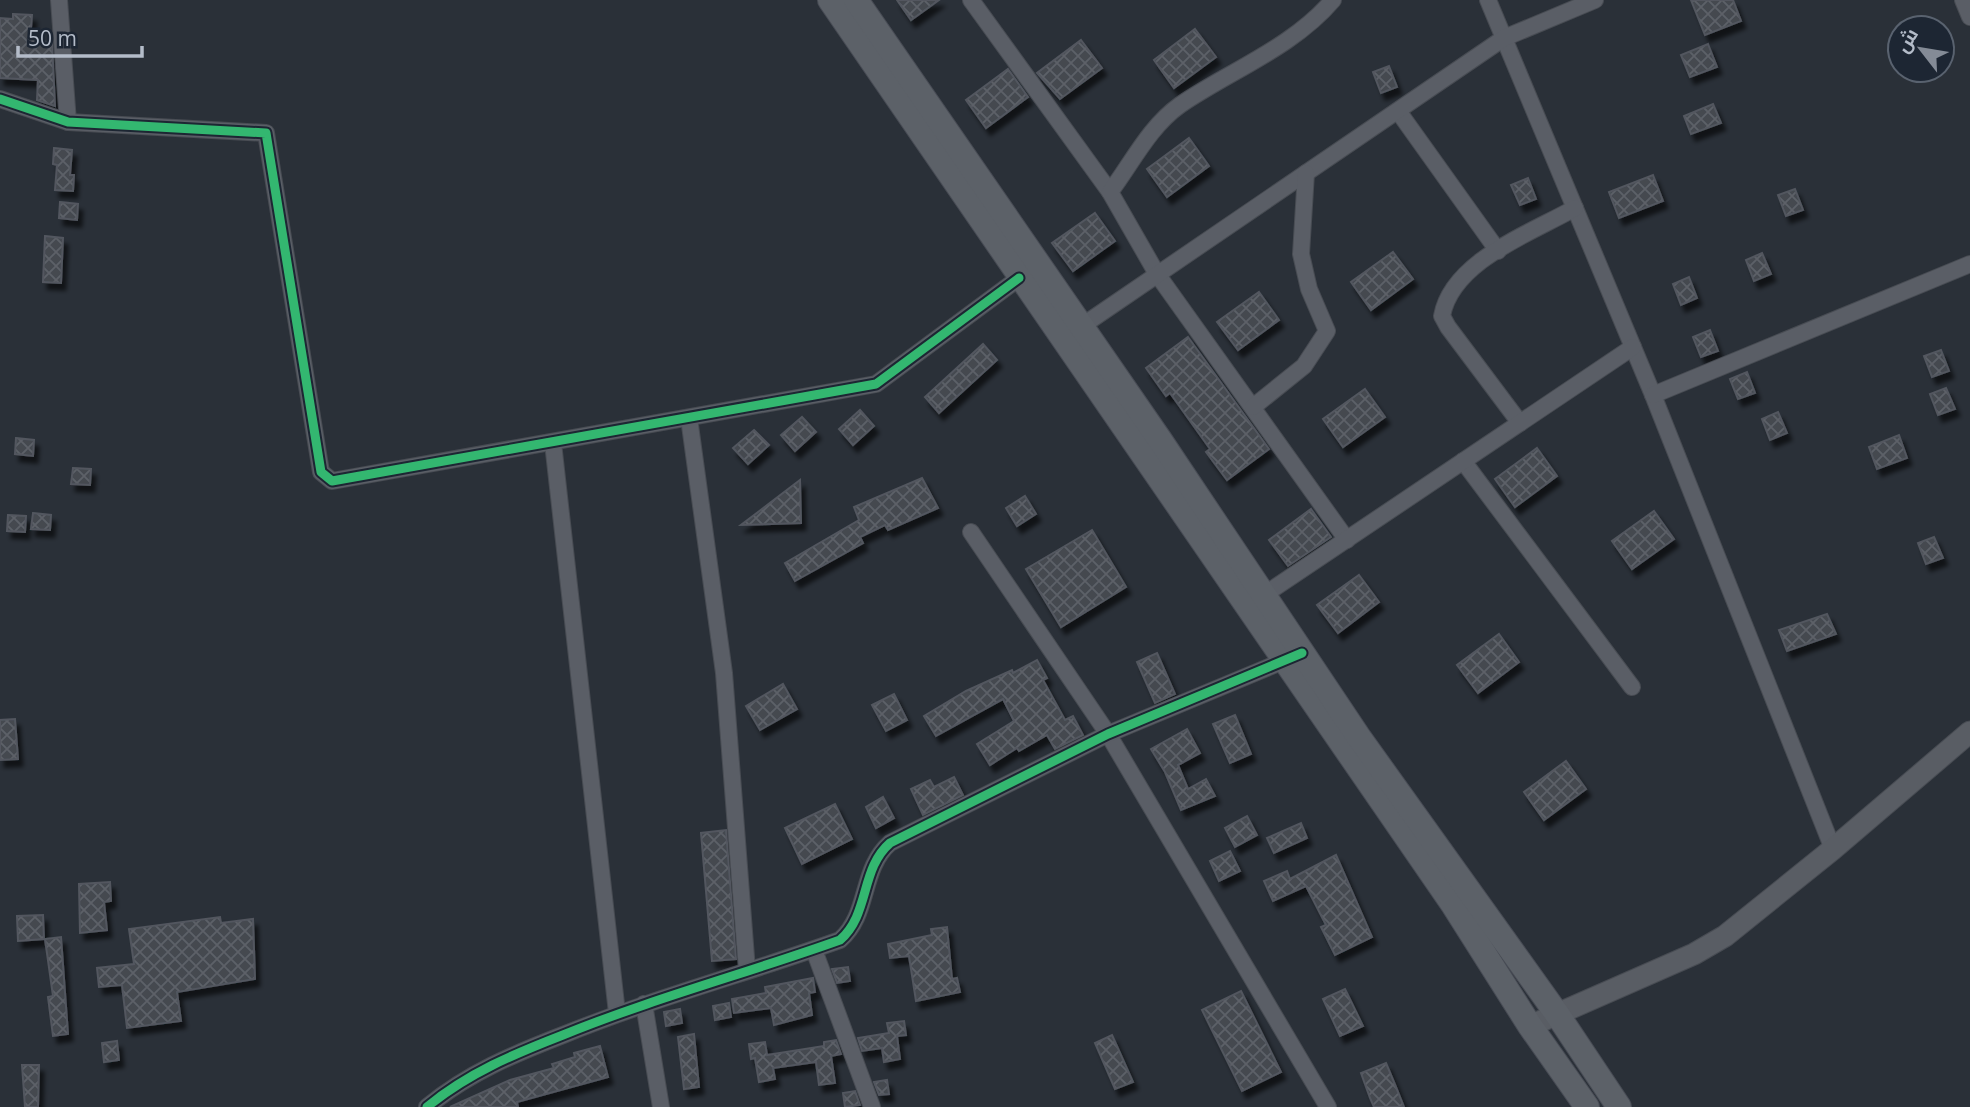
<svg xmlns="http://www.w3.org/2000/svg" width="1970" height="1107" font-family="'Open Sans',Cairo,sans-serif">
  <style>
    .building { fill: url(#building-cross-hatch); stroke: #52575f; stroke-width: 2; filter: url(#shadow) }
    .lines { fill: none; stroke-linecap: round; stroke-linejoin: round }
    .street-casing { stroke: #484c53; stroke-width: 18 }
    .secondary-casing { stroke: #484c53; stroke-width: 23 }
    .primary-casing { stroke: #484c55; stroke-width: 26 }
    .street { stroke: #5a5e66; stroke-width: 16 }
    .secondary { stroke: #595d64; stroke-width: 21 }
    .primary { stroke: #5c6168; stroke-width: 24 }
    .cycleway-casing { stroke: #1d2633; stroke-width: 13 }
    .cycleway { stroke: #33b770; stroke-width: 9 }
  </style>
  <defs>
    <pattern id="building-cross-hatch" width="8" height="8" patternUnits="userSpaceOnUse" patternTransform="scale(1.75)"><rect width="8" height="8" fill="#444950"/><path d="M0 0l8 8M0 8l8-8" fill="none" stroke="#5d6168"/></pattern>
    <filter id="shadow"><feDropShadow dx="4.5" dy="7" stdDeviation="2" flood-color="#0009"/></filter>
  </defs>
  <rect width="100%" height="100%" fill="#2a3038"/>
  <!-- building -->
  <g class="building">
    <path d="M897 0H939L911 20Z"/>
    <path d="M1691 0H1733L1741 21 1705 35Z"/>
    <path d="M13 14 32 15 30 41 52 42 55 106 37 100 38 80 0 78V18L13 19Z"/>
    <path d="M1195 29 1216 57 1174 88 1154 60Z"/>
    <path d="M1081 40 1102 68 1060 99 1037 73Z"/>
    <path d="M1708 44 1717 67 1690 77 1681 55Z"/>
    <path d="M1389 66 1397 87 1381 93 1373 72Z"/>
    <path d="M1008 69 1028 97 986 128 966 100Z"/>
    <path d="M1713 104 1721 123 1691 134 1684 116Z"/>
    <path d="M1189 138 1209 166 1167 197 1147 169Z"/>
    <path d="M54 148 72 150 70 175H74L73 191 55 190 57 165 53 164Z"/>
    <path d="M1653 175 1663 201 1619 218 1609 192Z"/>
    <path d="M1528 178 1536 199 1520 205 1511 185Z"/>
    <path d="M1795 189 1803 210 1786 216 1778 195Z"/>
    <path d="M60 202 78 204 77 220 59 218Z"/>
    <path d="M1095 213 1115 241 1073 271 1052 243Z"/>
    <path d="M45 236 63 238 61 283 43 282Z"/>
    <path d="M1393 252 1413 279 1371 310 1351 282Z"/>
    <path d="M1762 253 1771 274 1754 281 1746 260Z"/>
    <path d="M1689 277 1697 298 1681 305 1673 284Z"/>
    <path d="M1259 292 1279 320 1238 350 1217 322Z"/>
    <path d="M1710 330 1718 351 1701 357 1693 337Z"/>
    <path d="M1188 337 1269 449 1227 480 1206 452 1210 449 1170 393 1166 396 1146 368Z"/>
    <path d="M983 344 997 360 939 413 925 397Z"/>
    <path d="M1941 350 1949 371 1932 377 1924 356Z"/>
    <path d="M1747 372 1755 393 1738 399 1730 379Z"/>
    <path d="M1946 388 1955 409 1938 415 1930 394Z"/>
    <path d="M1365 389 1385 417 1343 447 1323 419Z"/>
    <path d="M860 410 874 426 853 445 839 429Z"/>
    <path d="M1778 412 1787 433 1770 440 1762 419Z"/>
    <path d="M802 417 816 432 795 451 781 435Z"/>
    <path d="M754 430 769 445 748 464 733 448Z"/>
    <path d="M1899 435 1907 458 1877 469 1869 447Z"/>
    <path d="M16 438 34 440 33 456 15 454Z"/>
    <path d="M1537 448 1557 476 1515 507 1495 479Z"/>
    <path d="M73 468 91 469 90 485 71 484Z"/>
    <path d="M922 478 938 508 888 530 885 525 860 537 863 543 795 581 785 563 859 520 854 507Z"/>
    <path d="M800 480 801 523 741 525Z"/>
    <path d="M1025 496 1036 514 1017 526 1006 508Z"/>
    <path d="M1311 509 1331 537 1288 566 1269 540Z"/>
    <path d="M1654 511 1674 539 1632 569 1612 541Z"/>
    <path d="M33 513 51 515 50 530 31 529Z"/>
    <path d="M8 515 26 516 25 532 7 531Z"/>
    <path d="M1092 530 1126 587 1061 627 1026 569Z"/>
    <path d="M1934 537 1943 558 1926 564 1918 543Z"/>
    <path d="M1359 575 1379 602 1338 633 1317 605Z"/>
    <path d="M1827 614 1836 634 1787 651 1779 630Z"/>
    <path d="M1499 634 1519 662 1478 693 1457 665Z"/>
    <path d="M1157 653 1175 694 1155 703 1137 662Z"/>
    <path d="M1037 660 1047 678 1043 680 1065 720 1073 716 1083 735 1055 749 1047 735 1019 751 1017 748 990 765 977 744 1014 721 1003 699 936 736 924 716 966 691 1012 670 1013 673Z"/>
    <path d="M783 684 797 709 760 730 746 706Z"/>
    <path d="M894 694 907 720 886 731 872 705Z"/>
    <path d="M1235 715 1251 754 1230 763 1213 724Z"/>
    <path d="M15 719 18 759 0 760V720Z"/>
    <path d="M1187 729 1200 753 1178 765 1188 789 1206 779 1215 796 1181 810 1165 772 1151 749Z"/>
    <path d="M1566 761 1586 789 1544 820 1524 792Z"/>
    <path d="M954 777 963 795 923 815 911 789 930 780 934 787Z"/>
    <path d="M883 797 894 818 876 828 866 807Z"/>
    <path d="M835 804 852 839 802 864 785 828Z"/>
    <path d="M1247 816 1257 835 1235 847 1225 828Z"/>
    <path d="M1301 823 1307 838 1274 853 1267 838Z"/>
    <path d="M726 830 736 959 712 961 701 833Z"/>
    <path d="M1230 851 1240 871 1219 881 1210 861Z"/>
    <path d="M1336 855 1372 937 1335 955 1321 927 1326 925 1306 886 1273 901 1264 881 1287 871 1290 879Z"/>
    <path d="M110 882 111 901 104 902 107 930 80 933 79 884Z"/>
    <path d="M43 915 44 939 18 941 17 916Z"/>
    <path d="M220 917 221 923 253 919 255 979 177 992 181 1021 127 1028 122 985 99 987 97 968 134 964 129 929Z"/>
    <path d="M947 927 952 979 957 978 960 992 916 1001 909 956 890 958 888 944 932 935 931 929Z"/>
    <path d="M61 937 68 1034 53 1036 48 997 53 996 45 939Z"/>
    <path d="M848 967 850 981 837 983 832 969Z"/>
    <path d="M813 978 815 992 809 993 812 1015 774 1025 771 1008 734 1013 732 999 766 993 765 987Z"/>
    <path d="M1345 989 1363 1026 1340 1036 1323 999Z"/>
    <path d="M1241 991 1281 1072 1242 1091 1202 1010Z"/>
    <path d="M729 1003 731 1017 715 1020 713 1006Z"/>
    <path d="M680 1009 682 1023 666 1026 664 1012Z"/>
    <path d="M904 1021 906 1035 897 1036 900 1059 884 1062 882 1048 862 1051 858 1038 889 1033 887 1023Z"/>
    <path d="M694 1034 699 1087 684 1089 678 1037Z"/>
    <path d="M1112 1035 1133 1082 1115 1089 1095 1043Z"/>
    <path d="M836 1040 841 1054 831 1056 835 1083 819 1085 816 1062 773 1068 775 1079 759 1082 755 1058 751 1059 749 1044 765 1042 767 1055 824 1046V1042Z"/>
    <path d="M117 1041 119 1060 104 1062 102 1043Z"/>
    <path d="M600 1046 608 1077 517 1102 518 1107H450L510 1080 554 1068 552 1064 575 1057 574 1053Z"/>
    <path d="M1386 1063 1396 1087 1404 1107H1374L1370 1098 1361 1073Z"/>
    <path d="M22 1065H39L38 1107H25Z"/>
    <path d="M887 1080 889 1094 879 1095 874 1082Z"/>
    <path d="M855 1091 860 1105 845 1107 843 1093Z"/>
  </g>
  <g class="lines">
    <defs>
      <g id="street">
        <path d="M59 0 68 122"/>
        <path d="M971 0 1110 192"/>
        <path d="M1333 0C1292 48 1231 70 1180 105 1149 127 1132 163 1110 192L1157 274 1347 540"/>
        <path d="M1488 0 1653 395 1833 849"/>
        <path d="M1963 0 1970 17"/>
        <path d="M0 99 68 122 266 133 321 472 332 481 876 384 1019 278"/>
        <path d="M1398 111 1498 251"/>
        <path d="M1079 328 1504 38 1595 0"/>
        <path d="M1653 395 1970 264"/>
        <path d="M1253 407 1304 366 1327 331 1309 289 1301 254 1306 173"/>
        <path d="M689 418 724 673 747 970"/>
        <path d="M1520 423 1448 327 1442 316C1452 261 1531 233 1575 208"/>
        <path d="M553 443 617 1013"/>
        <path d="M1463 461 1632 687"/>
        <path d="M971 532 1108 734 1328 1107"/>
        <path d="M1264 595 1633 347"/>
        <path d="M814 950 872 1107"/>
        <path d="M644 1004 661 1107"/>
        <path d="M427 1107C468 1073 514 1054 563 1035 654 998 748 973 840 940 870 914 860 869 890 843L1108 734 1293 657"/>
      </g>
      <path id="secondary" d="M1530 1026 1694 954 1725 936 1833 849 1970 732"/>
      <g id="primary">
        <path d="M830 0 1454 906 1530 1026 1587 1107"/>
        <path d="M856 0 1160 440 1358 736 1557 1014 1619 1107"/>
      </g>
    </defs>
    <!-- street casing -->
    <use href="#street" class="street-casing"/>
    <!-- secondary casing -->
    <use href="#secondary" class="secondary-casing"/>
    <!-- primary casing -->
    <use href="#primary" class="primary-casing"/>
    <!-- street -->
    <use href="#street" class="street"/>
    <!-- secondary -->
    <use href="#secondary" class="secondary"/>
    <!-- primary -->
    <use href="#primary" class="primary"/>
    <defs>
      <g id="cycleway">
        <path d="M0 99 68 122 266 133 321 472 332 481 876 384 1019 278"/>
        <path d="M427 1107C468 1073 514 1054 563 1035 654 998 748 973 840 940 870 914 860 869 890 843L1108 734 1302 653"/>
      </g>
    </defs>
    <!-- cycleway casing -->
    <use href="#cycleway" class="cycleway-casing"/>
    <!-- cycleway -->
    <use href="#cycleway" class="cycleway"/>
  </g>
  <!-- north arrow -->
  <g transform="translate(1921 49) rotate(301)"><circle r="33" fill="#1d2633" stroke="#59626f" stroke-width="2"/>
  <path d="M0-5L12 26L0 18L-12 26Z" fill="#848b96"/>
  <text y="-10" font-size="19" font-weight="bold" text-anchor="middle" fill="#b4bcc9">ش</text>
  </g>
  <!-- scale -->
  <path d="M18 46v10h124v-10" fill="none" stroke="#b4bcc9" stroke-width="3.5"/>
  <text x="28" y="46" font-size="21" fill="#b4bcc9" stroke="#1d2633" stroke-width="5" paint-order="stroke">50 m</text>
</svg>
